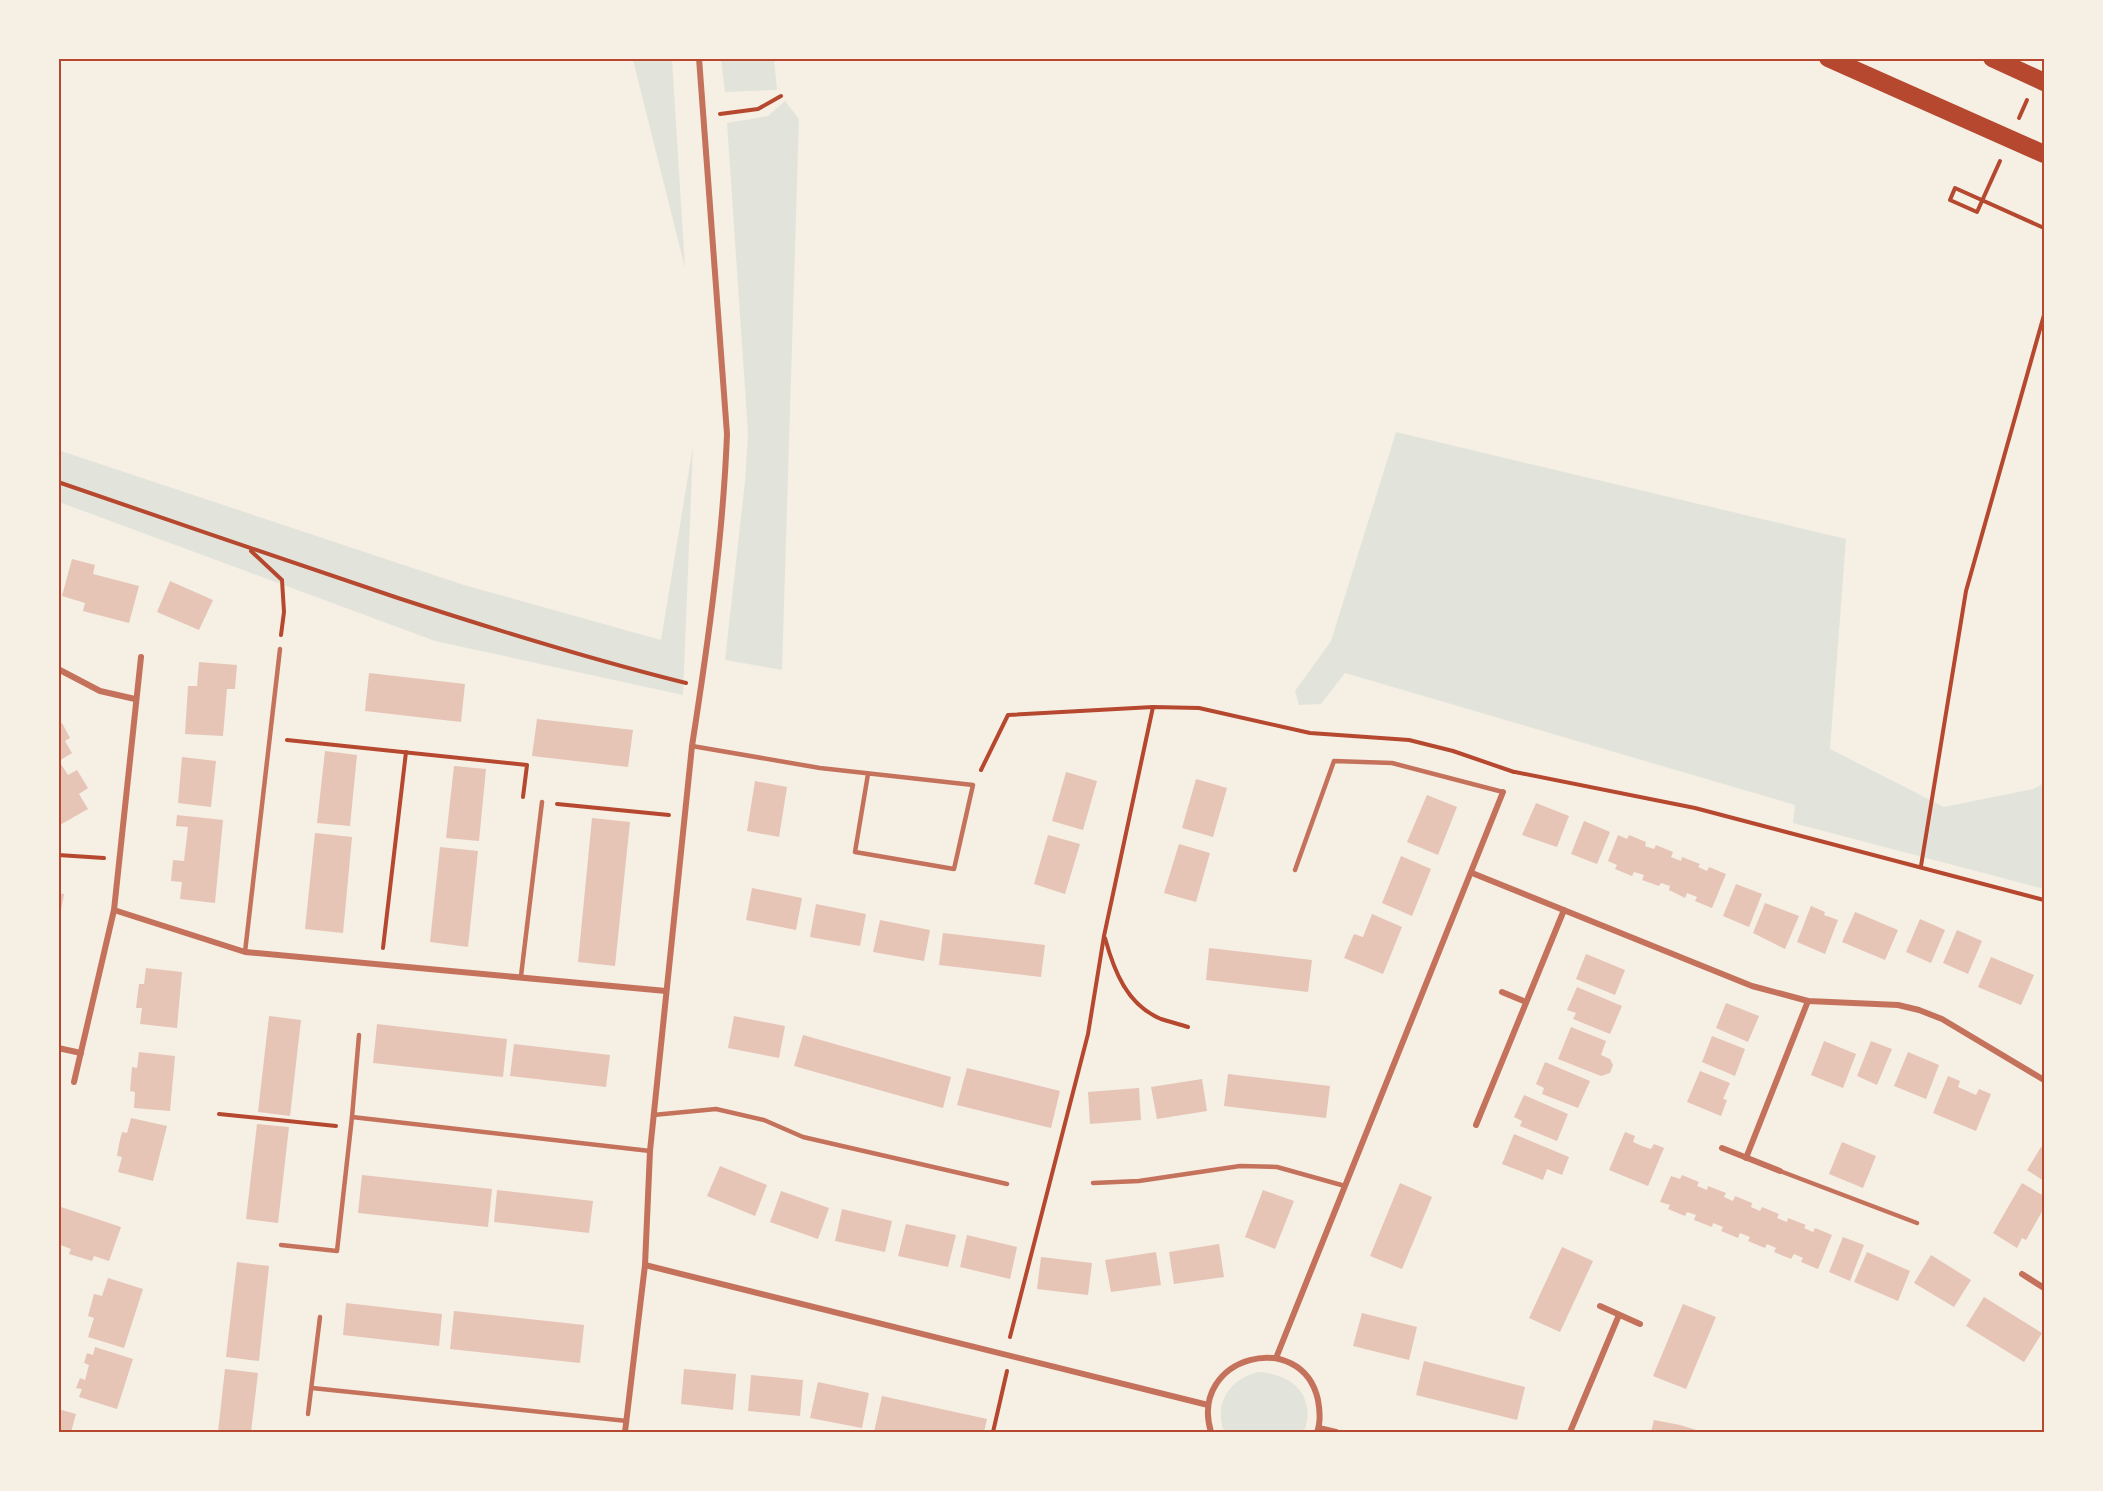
<svg xmlns="http://www.w3.org/2000/svg" width="2103" height="1491" font-family="Quicksand,sans-serif">
  <style>
    .green { fill: #e2e4dc }
    .building { fill: #e6c5b7 }
    .lines { fill: none; stroke-linecap: round; stroke-linejoin: round }
    .path { stroke: #b5482f; stroke-width: 4 }
    .service { stroke: #c5725c; stroke-width: 4.5 }
    .minor { stroke: #c5725c; stroke-width: 6 }
    .motorway { stroke: #b5482f; stroke-width: 18 }
    .neatline { fill: none; stroke: #b5482f; stroke-width: 2 }
  </style>
  <rect width="100%" height="100%" fill="#f6efe4"/>
  <!-- green -->
  <g class="green">
    <path d="M633 59H672L685 268 633 60Z"/>
    <path d="M721 59H774L777 90 725 92Z"/>
    <path d="M785 101 799 119 782 670 725 660 745 481 748 433 727 123 768 116Z"/>
    <path d="M1396 432 1846 539 1830 749 1944 807 2033 789 2044 783V889L1793 823 1795 805 1345 673 1321 704 1299 705 1295 691 1331 641Z"/>
    <path d="M693 446 683 695 435 641 59 502 58 450 464 585 661 640Z"/>
    <path d="M1257 1372C1292 1373 1317 1396 1304 1432H1224C1214 1403 1228 1381 1257 1372Z"/>
  </g>
  <!-- building -->
  <g class="building">
    <path d="M72 559 95 565 93 574 139 586 129 623 83 611 85 603 62 596Z"/>
    <path d="M170 581 213 600 199 630 157 612Z"/>
    <path d="M199 662 237 665 235 689H227L223 736 185 734 188 686H197Z"/>
    <path d="M369 673 465 684 461 722 365 711Z"/>
    <path d="M537 719 633 730 628 767 532 756Z"/>
    <path d="M62 723 70 738 65 741 72 753 59 761 68 775 77 770 88 788 79 794 88 809 58 826V725Z"/>
    <path d="M325 751 357 755 350 826 317 823Z"/>
    <path d="M182 757 216 761 211 807 178 803Z"/>
    <path d="M454 766 486 769 479 841 446 838Z"/>
    <path d="M1066 772 1097 781 1083 830 1052 821Z"/>
    <path d="M1196 779 1227 788 1213 837 1182 828Z"/>
    <path d="M755 781 787 787 779 837 747 831Z"/>
    <path d="M1427 795 1457 807 1438 855 1407 842Z"/>
    <path d="M1536 803 1569 816 1557 847 1522 835Z"/>
    <path d="M177 815 223 820 215 903 180 899 182 882 171 881 173 860 184 861 188 827 176 826Z"/>
    <path d="M592 818 630 822 615 966 578 962Z"/>
    <path d="M1584 821 1610 832 1597 864 1571 854Z"/>
    <path d="M315 833 352 837 343 933 305 929Z"/>
    <path d="M1048 835 1080 844 1065 894 1034 884Z"/>
    <path d="M1618 835 1627 839 1629 835 1646 842 1645 846 1654 849 1656 845 1673 852 1671 857 1681 861 1682 857 1700 864 1698 867 1707 871 1709 867 1726 874 1712 908 1695 901 1697 897 1687 893 1685 898 1669 890 1670 886 1661 883 1659 886 1642 880 1644 875 1634 872 1632 876 1615 869 1617 865 1608 861Z"/>
    <path d="M1179 844 1210 853 1196 902 1164 893Z"/>
    <path d="M440 847 478 851 468 947 430 942Z"/>
    <path d="M1401 856 1431 869 1412 916 1382 903Z"/>
    <path d="M1736 884 1762 894 1749 927 1723 916Z"/>
    <path d="M752 888 802 898 796 930 746 920Z"/>
    <path d="M58 893 64 894 60 916 58 915Z"/>
    <path d="M1765 903 1799 916 1785 949 1753 933Z"/>
    <path d="M816 904 866 914 860 946 810 937Z"/>
    <path d="M1811 906 1825 912 1824 915 1838 920 1825 954 1797 942Z"/>
    <path d="M1855 912 1898 930 1885 960 1842 942Z"/>
    <path d="M1372 914 1402 927 1383 974 1344 958 1354 934 1363 937Z"/>
    <path d="M1920 919 1945 930 1931 963 1906 952Z"/>
    <path d="M880 920 930 930 924 961 873 952Z"/>
    <path d="M1957 930 1982 941 1968 974 1943 963Z"/>
    <path d="M943 933 1045 945 1041 977 939 965Z"/>
    <path d="M1209 948 1312 960 1308 992 1206 980Z"/>
    <path d="M1586 954 1625 970 1615 995 1576 979Z"/>
    <path d="M1991 957 2034 975 2021 1005 1978 987Z"/>
    <path d="M146 968 182 972 177 1028 140 1024 142 1008H136L139 984H144Z"/>
    <path d="M1577 987 1622 1006 1610 1034 1573 1019 1576 1013 1567 1010Z"/>
    <path d="M1726 1003 1759 1016 1748 1042 1716 1028Z"/>
    <path d="M269 1016 301 1020 290 1116 258 1112Z"/>
    <path d="M734 1016 785 1026 779 1058 728 1048Z"/>
    <path d="M377 1024 507 1039 503 1077 373 1063Z"/>
    <path d="M1571 1027 1606 1041 1601 1055 1610 1059 1613 1065 1610 1073 1601 1076 1558 1059Z"/>
    <path d="M803 1035 951 1077 943 1108 794 1066Z"/>
    <path d="M1712 1036 1745 1049 1735 1076 1702 1062Z"/>
    <path d="M1824 1041 1856 1054 1843 1088 1811 1075Z"/>
    <path d="M1871 1041 1892 1049 1877 1085 1857 1076Z"/>
    <path d="M514 1044 610 1055 606 1087 510 1076Z"/>
    <path d="M139 1052 175 1056 170 1111 134 1108 135 1092 130 1091 132 1067 137 1068Z"/>
    <path d="M1908 1052 1939 1065 1926 1099 1894 1086Z"/>
    <path d="M1545 1062 1590 1081 1578 1108 1542 1094 1544 1088 1536 1084Z"/>
    <path d="M967 1068 1060 1091 1051 1128 957 1105Z"/>
    <path d="M1700 1071 1730 1083 1723 1099 1727 1100 1721 1116 1687 1102Z"/>
    <path d="M1228 1074 1330 1086 1326 1118 1224 1106Z"/>
    <path d="M1948 1076 1960 1081 1958 1087 1976 1095 1979 1089 1991 1094 1976 1131 1933 1113Z"/>
    <path d="M1202 1079 1207 1111 1157 1119 1151 1087Z"/>
    <path d="M1139 1088 1141 1120 1090 1124 1088 1092Z"/>
    <path d="M1524 1095 1568 1114 1557 1141 1520 1126 1522 1121 1514 1117Z"/>
    <path d="M131 1118 167 1126 153 1181 118 1172 122 1157 117 1156 119 1144 122 1132 127 1133Z"/>
    <path d="M257 1124 289 1127 278 1223 246 1219Z"/>
    <path d="M1625 1132 1635 1136 1633 1142 1642 1146 1651 1149 1654 1144 1664 1148 1648 1186 1609 1170Z"/>
    <path d="M1514 1134 1569 1157 1562 1175 1547 1169 1543 1180 1502 1164Z"/>
    <path d="M1842 1142 1876 1156 1863 1188 1829 1174Z"/>
    <path d="M2041 1147 2044 1149V1181L2027 1170Z"/>
    <path d="M720 1166 767 1185 755 1216 707 1196Z"/>
    <path d="M362 1175 492 1189 488 1227 358 1213Z"/>
    <path d="M1682 1175 1699 1182 1697 1186 1707 1190 1708 1186 1726 1193 1724 1197 1733 1201 1735 1196 1752 1203 1751 1207 1760 1211 1762 1207 1779 1214 1777 1218 1787 1222 1788 1218 1806 1225 1804 1228 1813 1232 1815 1228 1832 1235 1818 1269 1801 1262 1803 1258 1794 1254 1791 1259 1774 1252 1776 1248 1767 1244 1765 1248 1748 1241 1750 1237 1740 1233 1738 1238 1721 1231 1723 1227 1713 1223 1712 1227 1694 1220 1696 1215 1687 1212 1685 1216 1668 1209 1670 1205 1660 1202 1671 1176 1680 1179Z"/>
    <path d="M1400 1183 1432 1197 1402 1269 1370 1256Z"/>
    <path d="M2022 1183 2044 1196V1208L2026 1240 2022 1238 2017 1248 1993 1233Z"/>
    <path d="M497 1190 593 1201 589 1233 494 1222Z"/>
    <path d="M1263 1190 1294 1201 1275 1249 1245 1237Z"/>
    <path d="M781 1191 829 1208 818 1239 770 1222Z"/>
    <path d="M58 1206 121 1227 109 1261 94 1256 92 1261 69 1254 71 1249 58 1244Z"/>
    <path d="M842 1209 892 1221 885 1252 835 1241Z"/>
    <path d="M906 1224 956 1235 948 1267 898 1256Z"/>
    <path d="M967 1235 1017 1247 1010 1279 960 1267Z"/>
    <path d="M1843 1237 1864 1245 1850 1281 1829 1272Z"/>
    <path d="M1219 1244 1224 1277 1174 1284 1169 1252Z"/>
    <path d="M1562 1247 1593 1261 1560 1332 1529 1318Z"/>
    <path d="M1156 1252 1161 1285 1111 1292 1105 1260Z"/>
    <path d="M1867 1252 1910 1271 1898 1301 1854 1282Z"/>
    <path d="M1931 1255 1971 1280 1954 1307 1914 1283Z"/>
    <path d="M1041 1257 1092 1263 1088 1295 1037 1289Z"/>
    <path d="M237 1262 269 1266 259 1361 226 1357Z"/>
    <path d="M108 1278 143 1289 124 1348 88 1337 94 1318 88 1316 94 1294 102 1296Z"/>
    <path d="M1984 1297 2042 1333 2024 1362 1966 1326Z"/>
    <path d="M346 1303 442 1314 439 1346 343 1335Z"/>
    <path d="M1683 1304 1716 1317 1686 1389 1653 1376Z"/>
    <path d="M454 1311 584 1325 580 1363 450 1349Z"/>
    <path d="M1362 1313 1417 1327 1409 1360 1353 1346Z"/>
    <path d="M95 1347 133 1359 117 1409 79 1397 82 1389 76 1388 80 1378 85 1380 89 1365 84 1363 87 1353 93 1355Z"/>
    <path d="M1424 1361 1525 1387 1517 1420 1416 1395Z"/>
    <path d="M225 1369 258 1373 251 1432H218Z"/>
    <path d="M684 1369 736 1374 733 1410 681 1404Z"/>
    <path d="M751 1375 803 1380 800 1416 748 1411Z"/>
    <path d="M818 1382 869 1393 862 1428 810 1418Z"/>
    <path d="M882 1396 987 1419 984 1432H874Z"/>
    <path d="M58 1409 76 1414 71 1432H58Z"/>
    <path d="M1654 1420 1680 1425 1703 1432H1651Z"/>
  </g>
  <g class="lines">
    <!-- path -->
    <g class="path">
      <path d="M720 114 758 109 781 96"/>
      <path d="M2019 118 2027 100"/>
      <path d="M2000 161 1977 212 1950 200 1955 188 2044 228"/>
      <path d="M58 482C171 521 285 560 398 598 493 629 589 659 686 683"/>
      <path d="M251 551 282 580 284 612 281 635"/>
      <path d="M287 740 527 765 523 797"/>
      <path d="M981 770 1008 715 1153 707 1199 708 1310 733 1409 740 1453 751 1514 772"/>
      <path d="M1515 772 1695 808 2044 900"/>
      <path d="M557 804 669 815"/>
      <path d="M58 855 104 858"/>
      <path d="M1921 866 1966 591 2044 315"/>
      <path d="M1105 938C1114 971 1127 1005 1161 1019 1170 1022 1179 1024 1188 1027"/>
      <path d="M383 948 406 752"/>
      <path d="M219 1114 336 1126"/>
      <path d="M1010 1337 1088 1034 1104 936 1153 707"/>
      <path d="M993 1432 1007 1371"/>
    </g>
    <!-- service -->
    <g class="service">
      <path d="M692 746 820 768 973 785 954 869 855 852 868 774"/>
      <path d="M1295 870 1334 761 1392 763 1503 792"/>
      <path d="M245 952 280 649"/>
      <path d="M521 976 542 802"/>
      <path d="M653 1115 716 1109 764 1120 803 1137 1007 1184"/>
      <path d="M352 1117 650 1151"/>
      <path d="M1780 1171 1917 1223"/>
      <path d="M1093 1183 1139 1181 1240 1166 1277 1167 1345 1186"/>
      <path d="M281 1245 337 1251 352 1117 359 1035"/>
      <path d="M312 1388 627 1421"/>
      <path d="M308 1414 320 1317"/>
    </g>
    <!-- minor -->
    <g class="minor">
      <path d="M58 669 100 691 135 699"/>
      <path d="M1472 873 1752 986 1808 1001 1898 1005 1919 1010 1942 1019 2044 1080"/>
      <path d="M114 910 245 952 666 991"/>
      <path d="M1502 992 1526 1002"/>
      <path d="M58 1048 81 1053"/>
      <path d="M74 1082 114 910 141 657"/>
      <path d="M1476 1125 1564 910"/>
      <path d="M1722 1148 1780 1171"/>
      <path d="M1746 1158 1808 1001"/>
      <path d="M645 1265 1208 1405"/>
      <path d="M2022 1274 2044 1288"/>
      <path d="M1600 1306 1640 1324"/>
      <path d="M1276 1358 1503 792"/>
      <path d="M1319 1428 1336 1432"/>
      <path d="M625 1432 645 1265 650 1151 692 746C708 643 723 538 727 434L699 58"/>
      <path d="M1211 1432C1188 1356 1302 1327 1318 1400 1320 1411 1321 1422 1317 1432"/>
      <path d="M1570 1432 1619 1315"/>
    </g>
    <!-- motorway -->
    <g class="motorway">
      <path d="M1828 58 2044 154"/>
      <path d="M1992 58 2044 82"/>
    </g>
  </g>
  <!-- border -->
  <rect width="2103" height="1491" fill="none" stroke="#f6efe4" stroke-width="120"/>
  <rect x="60" y="60" width="1983" height="1371" class="neatline"/>
</svg>
